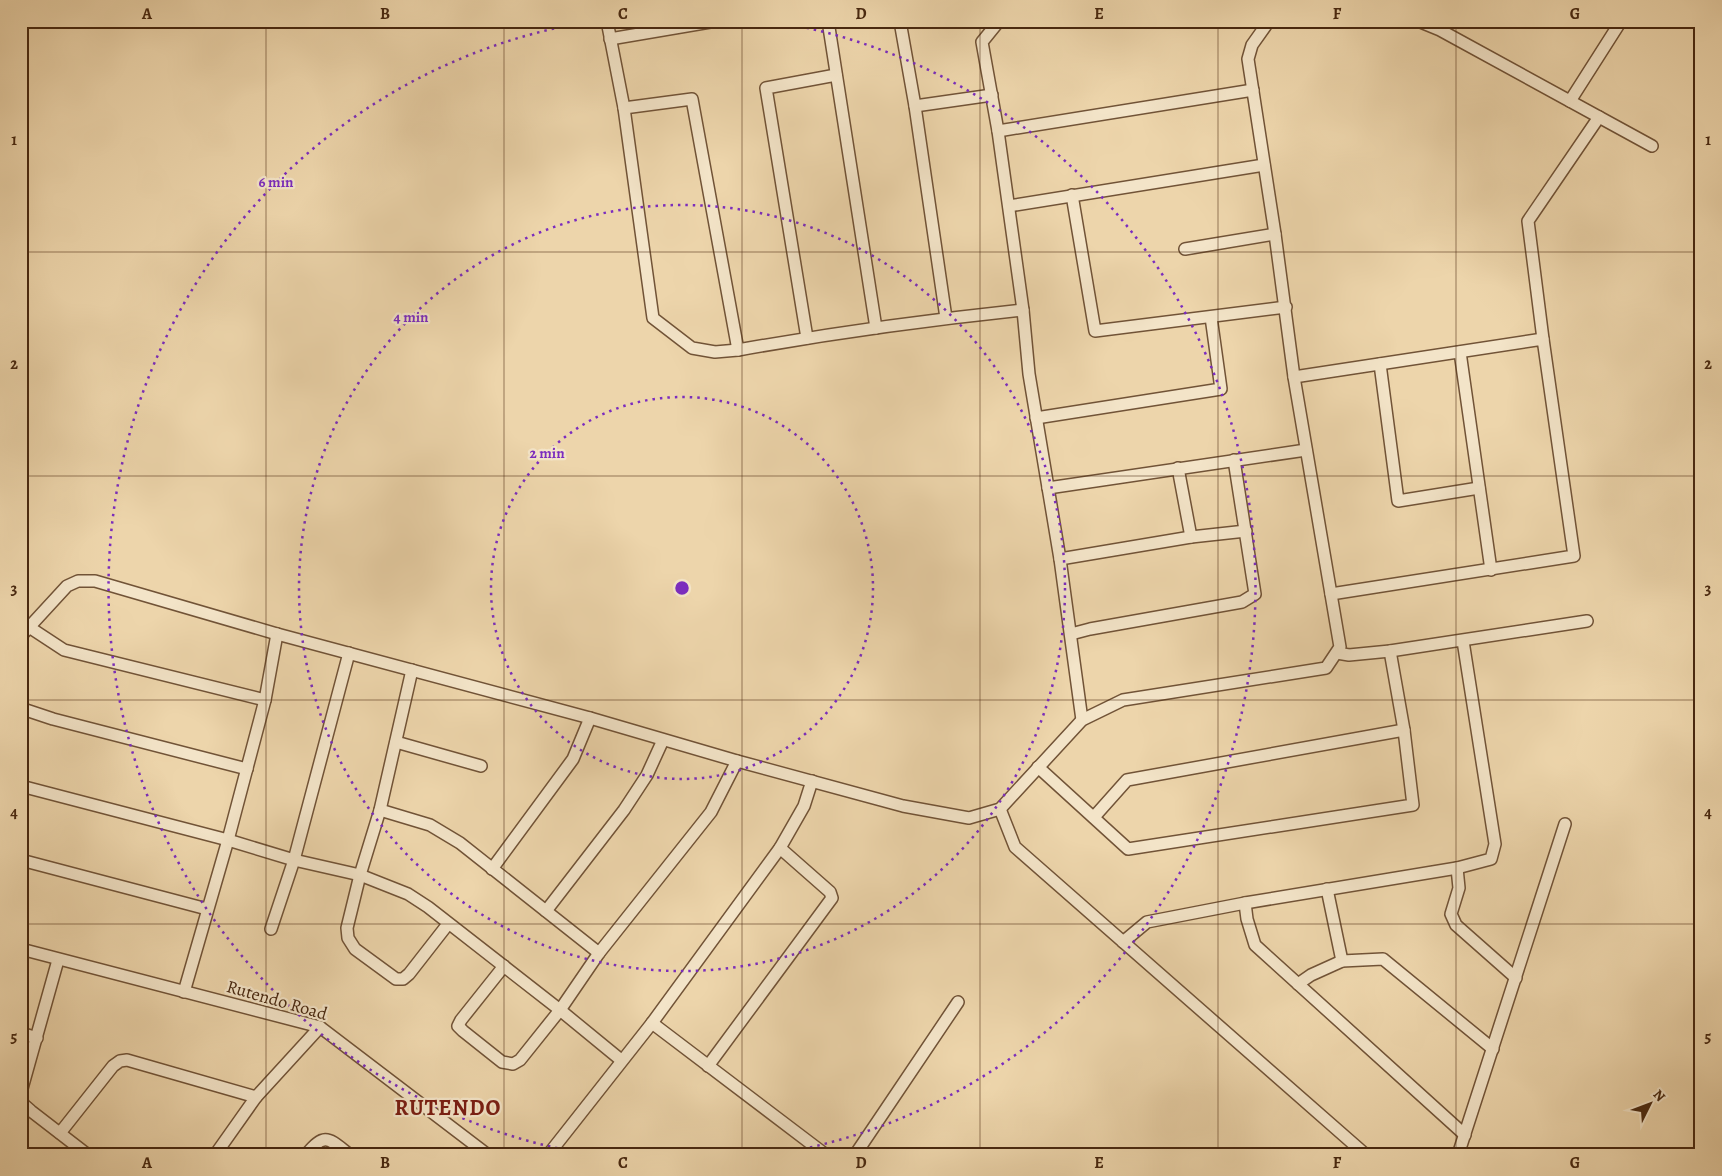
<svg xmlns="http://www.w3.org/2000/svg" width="1722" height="1176" font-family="Alegreya,serif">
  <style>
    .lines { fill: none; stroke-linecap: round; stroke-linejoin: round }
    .minor-casing { stroke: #715337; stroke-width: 14 }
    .minor { stroke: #f3e4c8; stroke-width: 11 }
    .grid { fill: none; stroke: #482810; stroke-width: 1; stroke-opacity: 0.55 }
    .ring { fill: none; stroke: #7b2cbf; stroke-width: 2.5; stroke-dasharray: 2.5 5 }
    .labels { text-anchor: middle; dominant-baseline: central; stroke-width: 4.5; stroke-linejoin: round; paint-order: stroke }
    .street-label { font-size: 18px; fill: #482810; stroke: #f3e4c8 }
    .district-label { font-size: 22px; font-weight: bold; letter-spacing: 1px; fill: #7a1f14; stroke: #f3e4c8 }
    .centre { fill: #7b2cbf; stroke: #f3e4c8; stroke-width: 2.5 }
    .ring-label { font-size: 15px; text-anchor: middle; font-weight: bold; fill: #7b2cbf; stroke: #f3e4c8; stroke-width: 4.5; stroke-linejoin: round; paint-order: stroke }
    .neatline { fill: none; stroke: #482810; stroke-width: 2 }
    .grid-label { font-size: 16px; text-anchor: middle; font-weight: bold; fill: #482810 }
  </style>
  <rect width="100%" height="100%" fill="#edd5ab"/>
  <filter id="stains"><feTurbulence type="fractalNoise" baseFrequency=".004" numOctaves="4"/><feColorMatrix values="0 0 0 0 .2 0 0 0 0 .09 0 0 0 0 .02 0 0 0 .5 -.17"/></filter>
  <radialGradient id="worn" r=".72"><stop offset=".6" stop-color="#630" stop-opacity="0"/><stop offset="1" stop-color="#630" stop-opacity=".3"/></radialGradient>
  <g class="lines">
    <defs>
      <g id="minor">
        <path d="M607 21 624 108 653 318 692 348 715 352 738 350C833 333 927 320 1023 310"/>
        <path d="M828 21 876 328"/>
        <path d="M903 21 901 27 915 106 946 318"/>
        <path d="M999 21 982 42 998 131 1023 310 1029 374 1060 559 1082 720"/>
        <path d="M1418 21 1440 30 1652 146"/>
        <path d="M610 39 716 21"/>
        <path d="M1570 101 1621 21"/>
        <path d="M915 106 992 95"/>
        <path d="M624 108 692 99 738 350"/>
        <path d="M998 131 1253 90"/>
        <path d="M1072 195 1095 331 1286 307"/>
        <path d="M1009 206 1264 165"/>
        <path d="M1185 249 1275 234"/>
        <path d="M807 338 766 88 836 75"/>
        <path d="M1543 339 1528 221 1599 117"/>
        <path d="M1460 352 1491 570"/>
        <path d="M1380 364 1398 501 1479 488"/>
        <path d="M1294 377 1543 339 1574 556 1331 594"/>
        <path d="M1036 418 1221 389 1211 317"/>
        <path d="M1178 468 1191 537"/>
        <path d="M1048 488 1306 450"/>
        <path d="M1060 559 1191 537 1246 531"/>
        <path d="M29 627 64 650 265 700"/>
        <path d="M1071 634 1090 629 1242 602 1255 594 1234 460"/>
        <path d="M21 636 67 586 78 581H95L277 634 590 718 737 761 903 806 969 818 1000 809 1082 720 1123 700 1326 668 1340 647 1294 377 1275 234 1248 59 1252 45 1269 21"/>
        <path d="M1337 653 1349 655 1390 651 1587 621"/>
        <path d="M412 670 380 810 360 875 347 928 348 938 355 949 396 979H403L409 974 448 924"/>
        <path d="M21 706 26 710 53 719 247 769"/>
        <path d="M396 742 481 766"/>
        <path d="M1038 767 1128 849 1413 805 1404 730 1390 651"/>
        <path d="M21 786 228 840 294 860 360 875 408 894 428 907 560 1010 621 1060"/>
        <path d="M1000 809 1015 847 1366 1155"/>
        <path d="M380 810 430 825 460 843 599 953"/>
        <path d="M1094 817 1127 780 1404 730"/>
        <path d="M21 860 207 909"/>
        <path d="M1457 868 1459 888 1451 914 1456 925 1516 978"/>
        <path d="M492 869 573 759 590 718"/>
        <path d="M1327 889 1342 961"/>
        <path d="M1245 903 1247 919 1255 945 1465 1135"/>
        <path d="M546 911 624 810 647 775 663 740"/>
        <path d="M271 929 294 860 349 653"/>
        <path d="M1123 942 1147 922 1245 903 1457 868 1491 859 1495 844 1463 641"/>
        <path d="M21 949 320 1027 488 1155"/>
        <path d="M504 966 461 1020 458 1026 463 1031 502 1062 513 1064 520 1060 560 1010 599 953 711 812 737 761"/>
        <path d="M1298 984 1311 975 1342 961 1383 959 1493 1049"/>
        <path d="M184 992 228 840 265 700 277 634"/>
        <path d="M652 1023 826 1155"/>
        <path d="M21 1033 37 1038"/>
        <path d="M708 1066 832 898 830 892 780 848"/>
        <path d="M21 1092 58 960"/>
        <path d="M21 1097 23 1104 31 1111 88 1155"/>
        <path d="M256 1097 320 1027"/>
        <path d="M60 1133 113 1066 120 1061 127 1060 256 1097 215 1155"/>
        <path d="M306 1155C325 1131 329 1139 350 1155"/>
        <path d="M548 1155 652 1023 780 848 804 806 812 781"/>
        <path d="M855 1155 958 1002"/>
        <path d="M1458 1155 1565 824"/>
      </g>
    </defs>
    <!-- minor casing -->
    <use href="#minor" class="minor-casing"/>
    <!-- minor -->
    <use href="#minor" class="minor"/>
  </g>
  <!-- grid -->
  <path class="grid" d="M266 21V1155M504 21V1155M742 21V1155M980 21V1155M1218 21V1155M1456 21V1155M21 252H1701M21 476H1701M21 700H1701M21 924H1701"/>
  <!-- distance rings -->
  <g class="ring">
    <circle cx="682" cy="588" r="191"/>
    <circle cx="682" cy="588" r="383"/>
    <path d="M587 1154A574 574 0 0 1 587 22M777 22A574 574 0 0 1 777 1154"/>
  </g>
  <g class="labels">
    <!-- street labels -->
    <g class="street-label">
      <text transform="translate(277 1000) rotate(16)">Rutendo Road</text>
    </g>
    <!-- district labels -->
    <g class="district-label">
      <text x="448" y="1108">RUTENDO</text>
    </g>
  </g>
  <circle cx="682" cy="588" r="8" class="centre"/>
  <g class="ring-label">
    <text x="276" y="187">6 min</text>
    <text x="411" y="322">4 min</text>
    <text x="547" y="458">2 min</text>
  </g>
  <!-- margin -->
  <rect width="1722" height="1176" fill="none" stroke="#edd5ab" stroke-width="55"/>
  <!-- north arrow -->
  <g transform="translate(1650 1104) rotate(48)" stroke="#f3e4c8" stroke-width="4" paint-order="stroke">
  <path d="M0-4L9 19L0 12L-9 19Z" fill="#482810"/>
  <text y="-8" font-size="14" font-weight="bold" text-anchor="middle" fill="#482810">N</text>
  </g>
  <rect x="28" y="28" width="1666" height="1120" class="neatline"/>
  <g class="grid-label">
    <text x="147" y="19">A</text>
    <text x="385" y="19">B</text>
    <text x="623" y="19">C</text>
    <text x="861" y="19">D</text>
    <text x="1099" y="19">E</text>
    <text x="1337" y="19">F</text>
    <text x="1575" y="19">G</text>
    <text x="14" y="145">1</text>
    <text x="1708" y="145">1</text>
    <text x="14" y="369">2</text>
    <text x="1708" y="369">2</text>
    <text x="14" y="594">3</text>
    <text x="1708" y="594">3</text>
    <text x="14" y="818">4</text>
    <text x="1708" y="818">4</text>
    <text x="14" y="1042">5</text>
    <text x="1708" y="1042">5</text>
    <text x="147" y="1168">A</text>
    <text x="385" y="1168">B</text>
    <text x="623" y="1168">C</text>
    <text x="861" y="1168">D</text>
    <text x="1099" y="1168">E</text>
    <text x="1337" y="1168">F</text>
    <text x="1575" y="1168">G</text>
  </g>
  <rect width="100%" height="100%" filter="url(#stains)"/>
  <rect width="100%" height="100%" fill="url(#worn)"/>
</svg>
